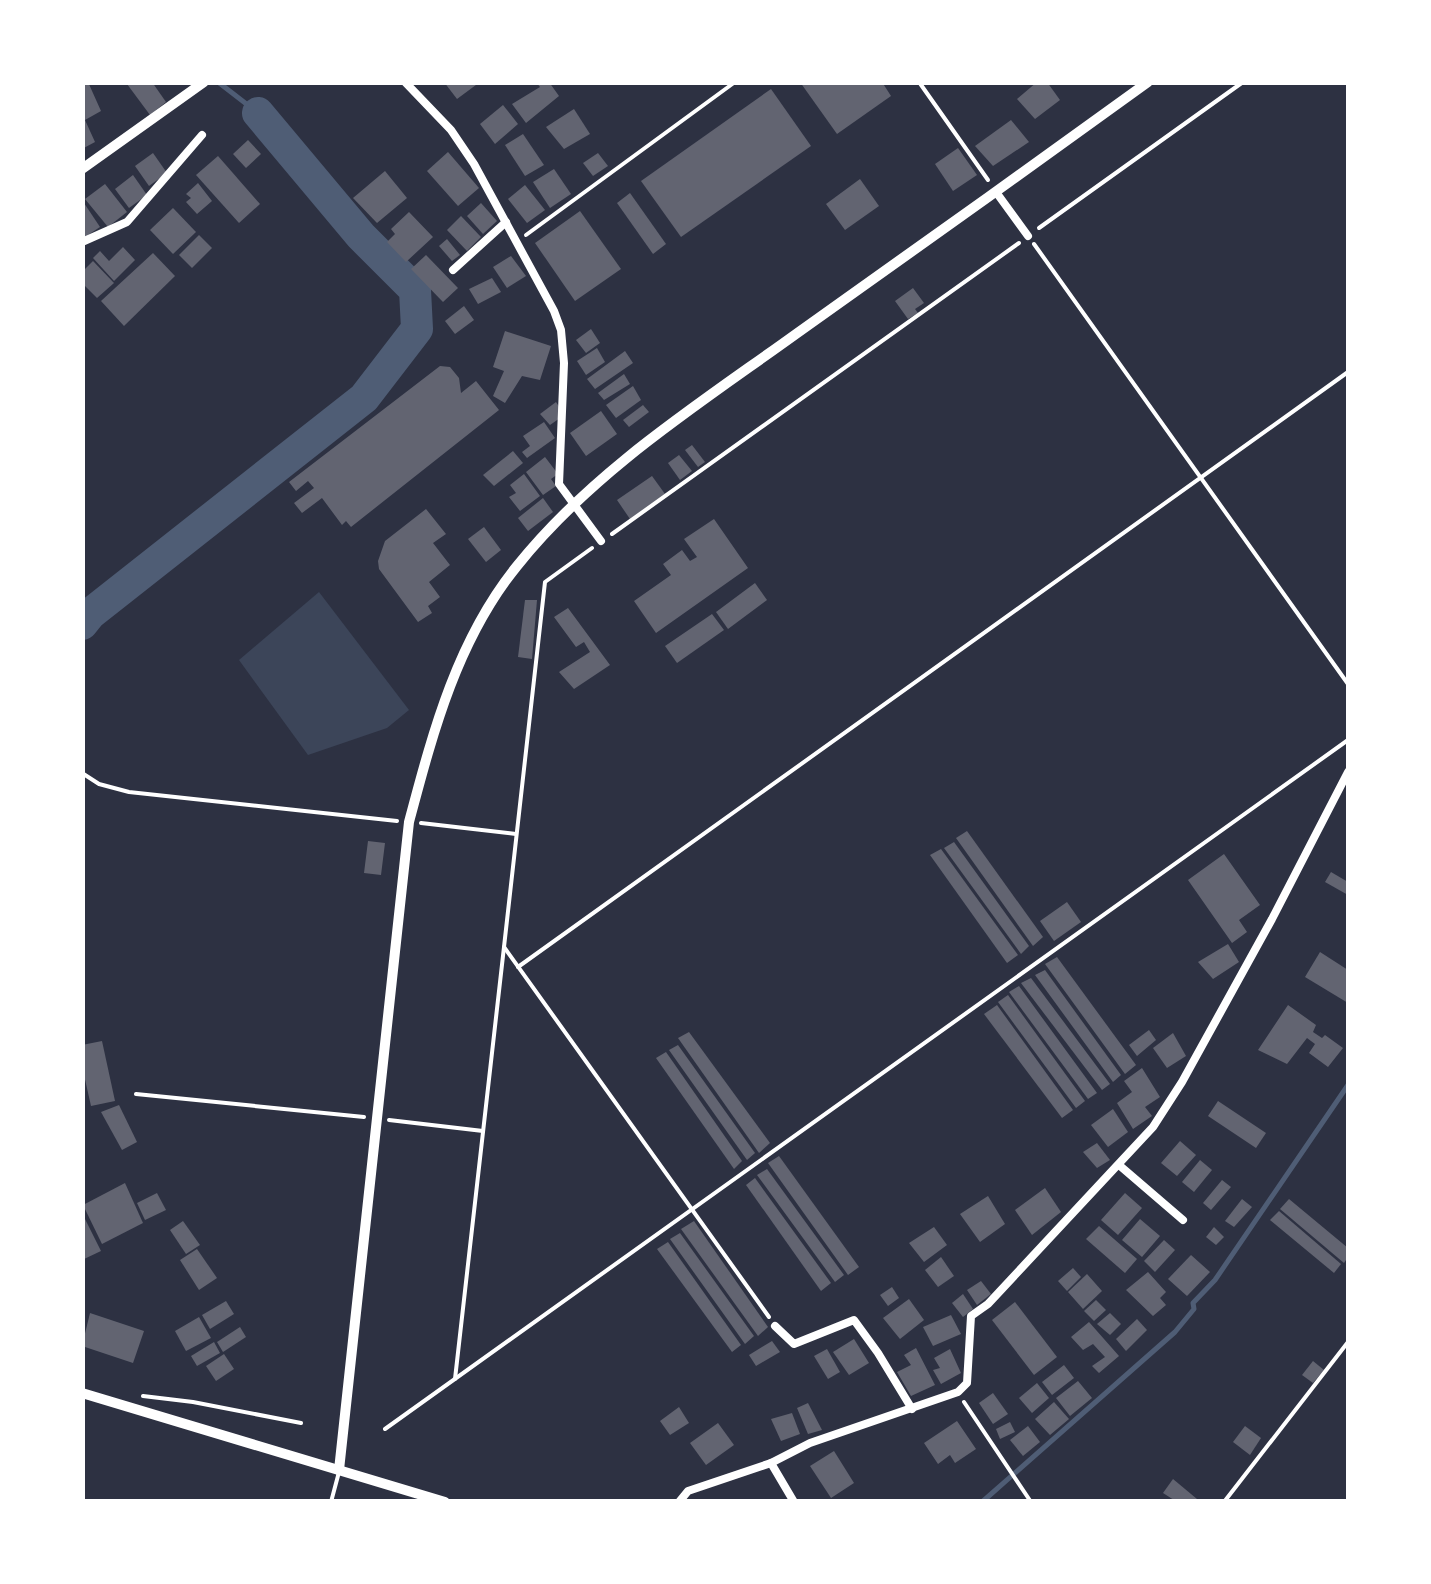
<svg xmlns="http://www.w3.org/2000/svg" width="1431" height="1584" font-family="Arial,sans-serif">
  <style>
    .green { fill: #3c4559 }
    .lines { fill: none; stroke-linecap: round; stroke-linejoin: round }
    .stream { stroke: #4f5d75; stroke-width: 5 }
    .river { stroke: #4f5d75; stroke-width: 32 }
    .building { fill: #626471 }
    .path { stroke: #fff; stroke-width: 4 }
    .service { stroke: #fff; stroke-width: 4 }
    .minor { stroke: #fff; stroke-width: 8 }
    .tertiary { stroke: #fff; stroke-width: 10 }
  </style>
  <rect width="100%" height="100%" fill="#2d3142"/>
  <!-- green -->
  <path class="green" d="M319 592 409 710 387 728 308 755 239 660Z"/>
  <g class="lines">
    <!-- stream -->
    <g class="stream">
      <path d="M218 82 258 113"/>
      <path d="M982 1502 1175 1332 1194 1309 1193 1303 1215 1280 1348 1085"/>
    </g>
    <!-- river -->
    <path class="river" d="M82 624 90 614 364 398 417 329 415 290 361 236 258 113"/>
  </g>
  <!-- building -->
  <g class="building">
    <path d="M82 82H88L101 111 85 120 95 142 82 149Z"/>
    <path d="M130 82H152L166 102 150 115 127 84Z"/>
    <path d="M444 82H480L457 99Z"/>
    <path d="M536 82H549L559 96 526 123 512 104 540 87Z"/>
    <path d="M800 82H882L891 96 837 134Z"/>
    <path d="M1037 82H1047L1060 100 1035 119 1017 99Z"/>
    <path d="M771 89 811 146 681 237 641 181Z"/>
    <path d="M503 105 518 124 495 144 480 124Z"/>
    <path d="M574 109 590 134 564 149 546 127Z"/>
    <path d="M1011 120 1029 142 993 166 975 146Z"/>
    <path d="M523 134 544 165 525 176 505 145Z"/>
    <path d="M248 140 261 154 246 168 233 154Z"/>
    <path d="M958 148 977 175 953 191 935 164Z"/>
    <path d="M448 152 479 188 458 206 427 171Z"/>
    <path d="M153 153 167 173 149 186 135 166Z"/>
    <path d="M598 153 608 166 593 176 583 163Z"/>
    <path d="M218 156 260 204 239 223 196 175Z"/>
    <path d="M554 169 571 194 550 208 533 182Z"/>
    <path d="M385 171 407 198 377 223 353 198Z"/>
    <path d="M133 175 147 195 129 208 115 189Z"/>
    <path d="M860 179 879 206 845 230 826 204Z"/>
    <path d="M198 183 212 201 197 214 186 202 191 198 186 194Z"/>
    <path d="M105 184 127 212 108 227 85 199Z"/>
    <path d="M525 185 545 210 527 223 508 199Z"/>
    <path d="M630 193 666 244 653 254 617 203Z"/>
    <path d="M82 200 100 227 82 239Z"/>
    <path d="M481 203 497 221 483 234 467 216Z"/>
    <path d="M173 208 196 232 173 254 150 230Z"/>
    <path d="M580 211 621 269 575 301 535 243Z"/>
    <path d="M409 212 433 237 406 262 387 242 395 234 391 229Z"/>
    <path d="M461 216 481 237 467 251 447 230Z"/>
    <path d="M199 235 212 248 192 268 179 255Z"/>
    <path d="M447 239 460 255 452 261 439 246Z"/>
    <path d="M123 247 135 260 114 281 93 258 100 251 109 261Z"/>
    <path d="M153 253 175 276 124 326 101 301Z"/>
    <path d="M426 255 458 288 443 302 411 269Z"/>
    <path d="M511 256 526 276 507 288 493 267Z"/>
    <path d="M93 261 114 283 97 298 82 283V272Z"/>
    <path d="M492 278 501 292 478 304 469 289Z"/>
    <path d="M913 288 924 303 915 309 918 313 908 319 895 301Z"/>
    <path d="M464 306 474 320 455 334 445 321Z"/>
    <path d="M591 329 600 343 586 353 576 340Z"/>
    <path d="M505 331 551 346 540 380 522 376 505 403 493 396 504 371 493 367Z"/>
    <path d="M597 348 605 362 586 375 577 361Z"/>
    <path d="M625 351 633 363 595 389 587 379Z"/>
    <path d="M440 366 450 367 459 378 461 393 476 381 499 410 351 527 346 521 342 525 322 498 302 513 294 503 314 488 308 481 296 491 289 482Z"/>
    <path d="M624 374 630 384 604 400 598 393Z"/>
    <path d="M633 386 641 400 616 418 606 405Z"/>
    <path d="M556 402 560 408V418L550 425 540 414Z"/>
    <path d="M643 405 649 412 629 427 623 420Z"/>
    <path d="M601 411 617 434 586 456 570 433Z"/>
    <path d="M544 422 555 438 527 458 522 452 530 446 523 436Z"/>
    <path d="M692 445 705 462 698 467 685 450Z"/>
    <path d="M513 451 523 463 494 486 483 475Z"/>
    <path d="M679 455 692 471 680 480 668 463Z"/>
    <path d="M545 457 558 474 551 479 556 486 543 495 526 472Z"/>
    <path d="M524 474 540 496 520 511 509 497 516 493 510 485Z"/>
    <path d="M652 476 665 494 630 519 617 500Z"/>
    <path d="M543 498 553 512 528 531 518 518Z"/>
    <path d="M426 509 446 534 433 543 450 565 429 582 440 597 428 606 432 613 418 622 379 569 378 561 385 541Z"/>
    <path d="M714 519 748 568 656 633 634 601 671 575 663 564 682 550 690 561 697 557 684 539Z"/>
    <path d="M484 527 501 550 486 562 468 539Z"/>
    <path d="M755 583 767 600 728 629 716 612Z"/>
    <path d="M525 600H537L532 659 518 657Z"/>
    <path d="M568 608 610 665 574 689 559 672 590 652 584 642 576 647 554 617Z"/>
    <path d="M712 614 724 630 677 663 665 646Z"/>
    <path d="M967 831 1043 937 1033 946 956 838Z"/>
    <path d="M368 841 385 843 381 875 364 873Z"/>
    <path d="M954 842 1029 946 1021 954 944 848Z"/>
    <path d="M941 849 1018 955 1007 963 930 855Z"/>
    <path d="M1224 854 1260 905 1239 920 1247 932 1232 943 1188 880Z"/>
    <path d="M1331 872 1348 882V895L1325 882Z"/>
    <path d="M1067 902 1081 922 1054 941 1040 921Z"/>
    <path d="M1228 944 1239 962 1213 979 1198 962Z"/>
    <path d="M1320 952 1348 970V1003L1305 977Z"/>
    <path d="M1057 957 1136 1065 1125 1074 1045 964Z"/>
    <path d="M1045 970 1121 1075 1113 1082 1035 975Z"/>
    <path d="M1031 978 1110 1084 1102 1090 1021 983Z"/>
    <path d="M1019 986 1097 1093 1088 1099 1009 992Z"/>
    <path d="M1008 995 1085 1101 1076 1108 998 1002Z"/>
    <path d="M997 1005 1073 1110 1062 1118 984 1014Z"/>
    <path d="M1288 1005 1316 1025 1313 1032 1322 1038 1325 1035 1343 1048 1328 1067 1309 1053 1315 1044 1307 1038 1287 1064 1258 1050Z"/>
    <path d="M1149 1030 1156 1040 1137 1056 1129 1045Z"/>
    <path d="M689 1032 770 1143 759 1153 678 1038Z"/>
    <path d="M1173 1033 1186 1056 1167 1068 1153 1048Z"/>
    <path d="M102 1041 115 1101 91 1106 82 1066V1045Z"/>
    <path d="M678 1045 755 1153 747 1160 669 1050Z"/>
    <path d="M666 1052 742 1161 734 1169 656 1058Z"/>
    <path d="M1142 1068 1160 1097 1145 1107 1152 1116 1133 1129 1117 1103 1132 1092 1124 1081Z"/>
    <path d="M1218 1101 1266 1133 1256 1148 1208 1116Z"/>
    <path d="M119 1105 137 1142 122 1150 101 1112Z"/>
    <path d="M1113 1109 1128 1132 1108 1147 1091 1125Z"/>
    <path d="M1180 1141 1196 1155 1177 1176 1161 1163Z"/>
    <path d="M1097 1143 1110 1160 1097 1168 1083 1152Z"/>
    <path d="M779 1156 859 1267 848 1275 768 1163Z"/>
    <path d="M1200 1160 1212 1170 1194 1192 1182 1182Z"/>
    <path d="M767 1169 844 1275 835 1282 757 1175Z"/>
    <path d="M755 1178 831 1283 821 1291 746 1185Z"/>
    <path d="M1222 1180 1231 1187 1211 1210 1203 1203Z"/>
    <path d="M125 1183 143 1223 102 1244 83 1205Z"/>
    <path d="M1045 1188 1061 1212 1032 1235 1015 1210Z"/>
    <path d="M157 1193 166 1210 145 1220 137 1203Z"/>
    <path d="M1125 1193 1142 1208 1118 1235 1101 1220Z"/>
    <path d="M988 1196 1005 1224 980 1242 960 1214Z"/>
    <path d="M1242 1199 1252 1207 1234 1227 1225 1221Z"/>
    <path d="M1289 1199 1348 1248V1257L1344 1263 1280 1209Z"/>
    <path d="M1279 1211 1341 1264 1334 1273 1270 1220Z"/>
    <path d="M82 1213 101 1251 82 1260Z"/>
    <path d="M1140 1219 1160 1236 1142 1257 1122 1240Z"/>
    <path d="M183 1221 200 1245 186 1254 170 1230Z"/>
    <path d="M694 1221 768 1327 758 1336 681 1229Z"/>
    <path d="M1099 1226 1137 1259 1125 1273 1086 1239Z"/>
    <path d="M934 1227 947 1245 924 1262 909 1243Z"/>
    <path d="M1214 1227 1224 1237 1216 1245 1206 1237Z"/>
    <path d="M680 1233 754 1336 745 1344 670 1239Z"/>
    <path d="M1164 1240 1175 1250 1155 1272 1144 1261Z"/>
    <path d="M668 1242 741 1345 732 1352 657 1249Z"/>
    <path d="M197 1249 217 1278 199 1290 180 1260Z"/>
    <path d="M1191 1255 1210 1272 1187 1296 1168 1279Z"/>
    <path d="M941 1257 954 1276 938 1287 925 1270Z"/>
    <path d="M1073 1268 1081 1277 1067 1291 1058 1281Z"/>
    <path d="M1148 1272 1166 1292 1160 1298 1166 1305 1153 1316 1126 1290Z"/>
    <path d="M1087 1274 1102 1291 1083 1309 1068 1292Z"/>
    <path d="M981 1281 991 1294 977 1305 967 1290Z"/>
    <path d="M892 1287 899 1298 888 1306 880 1295Z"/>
    <path d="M963 1294 973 1309 963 1317 952 1303Z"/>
    <path d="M909 1299 924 1320 900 1339 883 1318Z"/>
    <path d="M1096 1300 1106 1310 1094 1321 1084 1311Z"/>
    <path d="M226 1301 234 1314 210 1329 202 1315Z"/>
    <path d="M1015 1302 1057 1357 1034 1375 992 1320Z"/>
    <path d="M90 1313 144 1331 133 1363 82 1346Z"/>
    <path d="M1110 1313 1121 1324 1110 1335 1097 1324Z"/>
    <path d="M951 1315 961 1334 933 1346 923 1327Z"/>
    <path d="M199 1317 211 1338 186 1351 175 1331Z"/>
    <path d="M1137 1319 1147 1330 1126 1351 1116 1339Z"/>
    <path d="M1089 1322 1119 1356 1099 1373 1092 1366 1105 1357 1093 1344 1083 1350 1071 1337Z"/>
    <path d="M240 1327 246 1337 223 1352 217 1342Z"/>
    <path d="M854 1339 869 1363 849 1375 833 1352Z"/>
    <path d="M772 1341 780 1352 756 1366 749 1355Z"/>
    <path d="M214 1342 220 1353 197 1366 191 1356Z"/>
    <path d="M916 1348 935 1385 911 1396 897 1372 911 1365 904 1355Z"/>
    <path d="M827 1349 840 1372 828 1379 814 1356Z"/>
    <path d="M950 1349 961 1373 941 1384 933 1370 940 1368 934 1358Z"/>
    <path d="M224 1354 234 1369 216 1381 206 1366Z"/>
    <path d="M1313 1361 1324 1370 1313 1383 1302 1375Z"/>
    <path d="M1064 1365 1074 1378 1052 1395 1042 1382Z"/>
    <path d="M1078 1381 1092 1398 1070 1416 1056 1398Z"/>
    <path d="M1037 1383 1049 1398 1032 1413 1019 1398Z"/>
    <path d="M993 1393 1008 1414 993 1424 979 1403Z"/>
    <path d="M1054 1402 1069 1419 1050 1435 1035 1419Z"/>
    <path d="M808 1403 822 1430 808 1434 797 1408Z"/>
    <path d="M679 1407 689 1423 670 1435 660 1421Z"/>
    <path d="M792 1413 800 1434 781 1441 771 1419Z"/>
    <path d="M957 1421 976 1449 955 1463 950 1455 938 1464 924 1443Z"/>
    <path d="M1010 1422 1015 1432 1000 1439 996 1429Z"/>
    <path d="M718 1423 734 1445 706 1465 690 1443Z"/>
    <path d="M1028 1426 1040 1442 1023 1456 1010 1440Z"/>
    <path d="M1245 1426 1261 1438 1250 1455 1233 1442Z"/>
    <path d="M834 1451 854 1483 831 1498 810 1466Z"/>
    <path d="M1173 1479 1197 1499 1195 1502H1177L1163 1493Z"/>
  </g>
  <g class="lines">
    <!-- path -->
    <g class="path">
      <path d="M919 82 988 180"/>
      <path d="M1039 228 1243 82"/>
      <path d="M526 235 735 82"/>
      <path d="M1034 244 1348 684"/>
      <path d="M612 534 1019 243"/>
      <path d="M592 548 545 582 504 947 769 1317"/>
      <path d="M82 773 99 784 129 792 397 821"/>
      <path d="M421 823 516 834"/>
      <path d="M518 967 1348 372"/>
      <path d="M136 1094 364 1117"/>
      <path d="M389 1120 483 1131"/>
      <path d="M455 1379 504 947"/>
      <path d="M143 1396 193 1402 301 1423"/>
      <path d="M964 1402 1031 1502"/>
      <path d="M385 1429 1348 740"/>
      <path d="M1224 1502 1348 1342"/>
    </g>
    <!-- service -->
    <path class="service" d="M331 1502 339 1472"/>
    <!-- minor -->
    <g class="minor">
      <path d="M405 82 451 130 474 164 554 311 561 330 564 363 559 484 601 541"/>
      <path d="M996 192 1028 236"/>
      <path d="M82 242 127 222 202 135"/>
      <path d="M453 270 506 222"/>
      <path d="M1119 1165 1183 1220"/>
      <path d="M775 1326 794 1344 854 1320 878 1353 912 1409"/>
      <path d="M771 1463 794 1502"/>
      <path d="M679 1502 688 1491 771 1463 810 1443 958 1392 967 1383 971 1316 988 1304 1153 1127 1182 1082 1272 919 1348 772"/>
    </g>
    <!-- tertiary -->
    <g class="tertiary">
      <path d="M82 169 204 82"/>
      <path d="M82 1393 445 1502"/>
      <path d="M339 1470 409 822C433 732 457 640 517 566 593 471 699 404 796 334 914 250 1031 167 1148 82"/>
    </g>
  </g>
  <!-- border -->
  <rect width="1431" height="1584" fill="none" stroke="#ffffff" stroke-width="170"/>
</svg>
